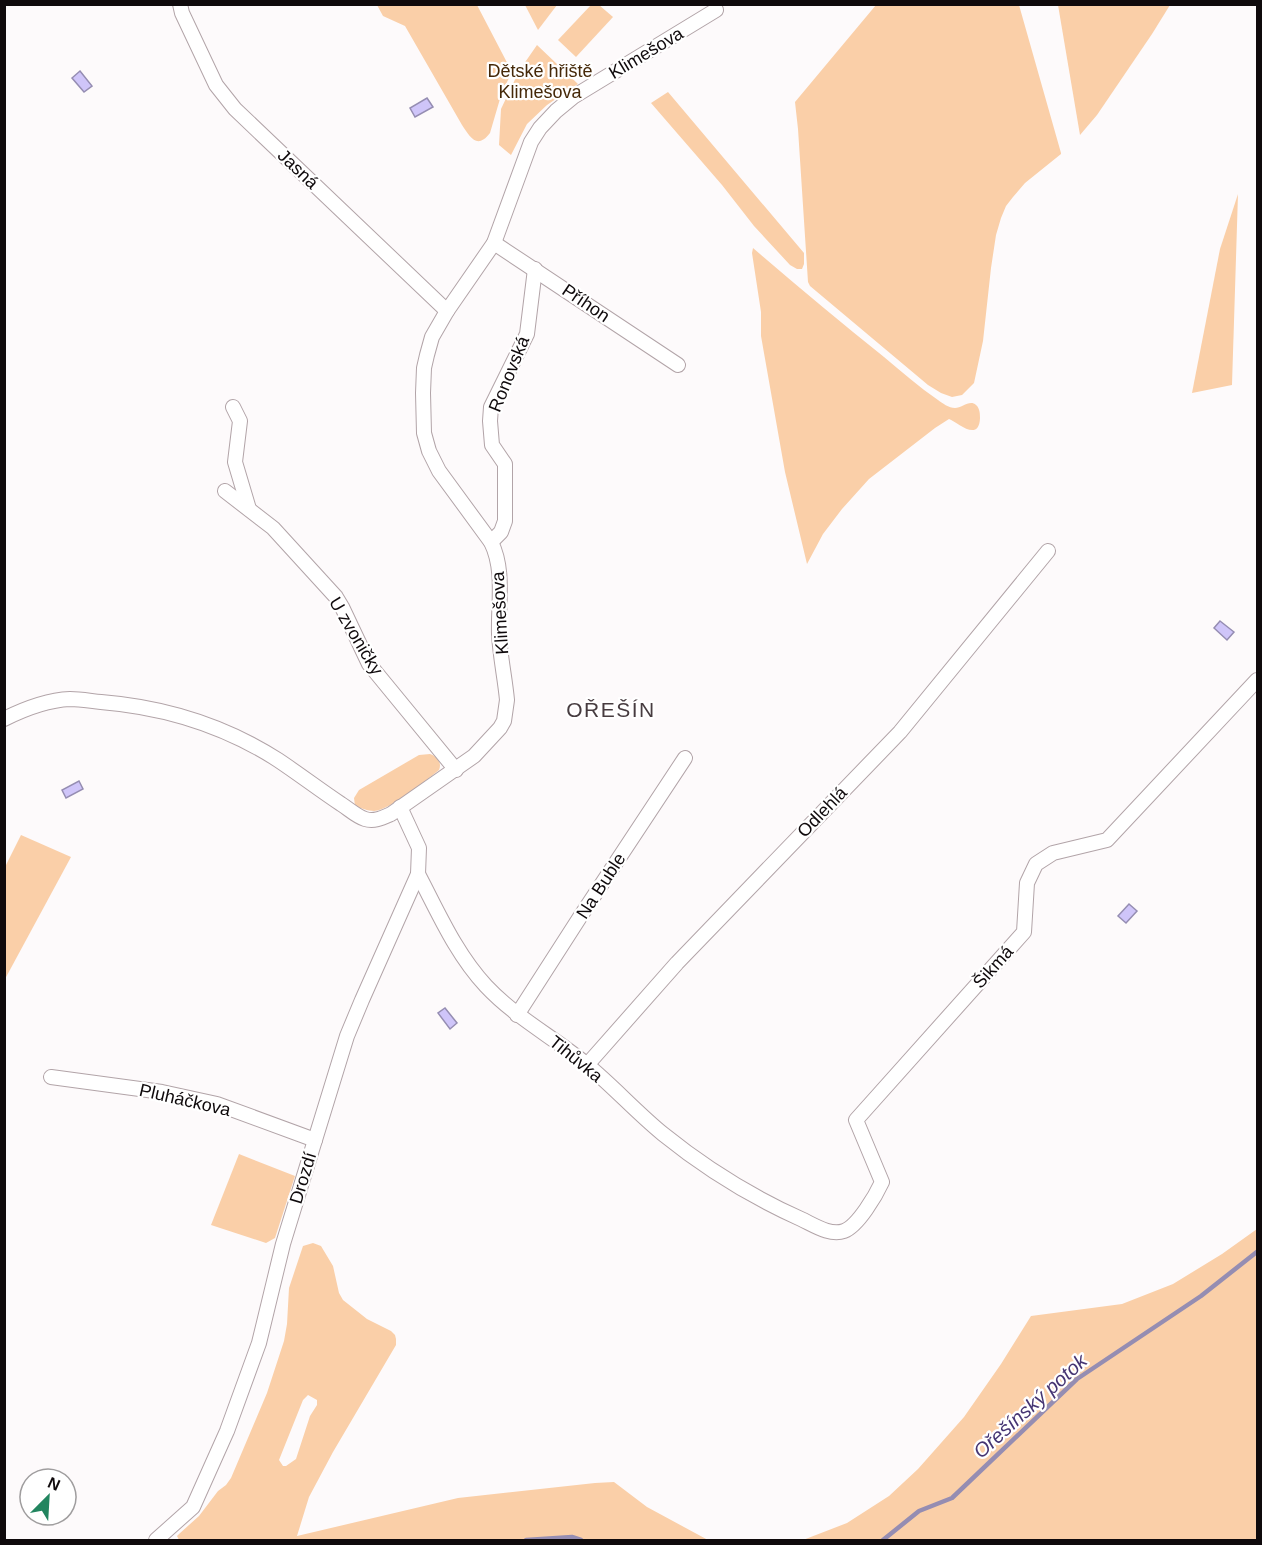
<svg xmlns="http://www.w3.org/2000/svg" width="1262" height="1545" font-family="Arial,sans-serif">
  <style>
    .green { fill: #facfa8; fill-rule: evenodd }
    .water { fill: #cfc5f9; stroke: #958db2; stroke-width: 1.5 }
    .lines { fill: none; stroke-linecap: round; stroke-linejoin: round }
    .stream { stroke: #958db2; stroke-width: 4.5 }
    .minor-casing { stroke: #b2a4a8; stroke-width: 16 }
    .minor { stroke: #fff; stroke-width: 14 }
    .labels { text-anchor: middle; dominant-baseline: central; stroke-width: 4.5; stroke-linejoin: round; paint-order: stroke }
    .street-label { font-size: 18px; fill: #0f0a0c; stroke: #fff }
    .park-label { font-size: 18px; fill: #452808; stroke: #fff }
    .water-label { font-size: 20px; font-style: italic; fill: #463573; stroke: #fff }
    .quarter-label { font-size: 21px; letter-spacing: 1.5px; fill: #473c40; stroke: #fff }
  </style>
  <rect width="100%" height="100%" fill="#fdfafb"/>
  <!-- green -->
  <g class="green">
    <path d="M377 5H477L512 72 502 92 490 133C477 150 470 137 462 125L405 26 383 16Z"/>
    <path d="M525 5H557L538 30Z"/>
    <path d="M591 5H599L613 17 576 57 558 40Z"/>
    <path d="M876 5H1019L1061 153V154L1025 183 1013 197 1006 206 1001 218 996 235 991 268 983 341 974 383 962 395 952 397 941 393 928 385 810 286 808 282 798 129 795 102Z"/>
    <path d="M1058 5H1170L1152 34 1097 115 1080 135Z"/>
    <path d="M537 45 578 84 547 105 527 124 511 155 499 145 501 109 519 71Z"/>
    <path d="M668 92 804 253V264L802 269H797L790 265 754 226 722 185 651 103Z"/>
    <path d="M1238 194 1232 385 1192 393 1220 249Z"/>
    <path d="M753 248C796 285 840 322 884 357 902 372 919 387 938 400 942 403 949 408 955 408 962 408 970 399 976 405 980 408 980 415 980 418 979 443 957 422 949 419L935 428 869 479 842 509 823 534 807 564 785 472 761 336V312L752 253Z"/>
    <path d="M430 754C438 757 442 763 439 770 425 781 390 810 374 811 368 811 361 808 355 806L354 798 359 790 419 755Z"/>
    <path d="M21 835 71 857 5 979V867Z"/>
    <path d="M239 1154 295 1176 275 1238 266 1243 211 1225Z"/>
    <path d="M1257 1229V1540H803L847 1523 889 1496 918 1469 964 1417 1001 1364 1031 1316 1122 1304 1173 1284 1222 1254Z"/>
    <path d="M313 1243 321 1246 333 1266 339 1293 343 1300 367 1319 391 1331 395 1335 396 1339V1345L333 1452 309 1497 297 1536 458 1498 595 1483 614 1482 647 1507 708 1540H259L263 1539 249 1540H179L177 1536 179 1534 199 1516 218 1491 226 1485 231 1478 267 1393 284 1341 287 1324 289 1288 303 1246ZM308 1395 317 1400V1405L310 1416 296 1459 286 1466H283L279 1460 303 1400Z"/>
  </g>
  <!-- water -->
  <g class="water">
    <path d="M80 71 92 86 84 92 72 78Z"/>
    <path d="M427 98 433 107 415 117 410 108Z"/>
    <path d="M1220 621 1234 632 1227 640 1214 628Z"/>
    <path d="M79 781 83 789 66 798 62 790Z"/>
    <path d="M1129 904 1137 911 1126 923 1118 916Z"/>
    <path d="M445 1008 457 1023 450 1029 438 1013Z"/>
  </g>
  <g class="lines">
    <!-- stream -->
    <g class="stream">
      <path d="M526 1540 572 1537 581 1540"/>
      <path d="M883 1540 919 1511 952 1498 1077 1379 1201 1296 1258 1251"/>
    </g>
    <defs>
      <g id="minor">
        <path d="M180 4 182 13 216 85 235 109 447 311"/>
        <path d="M494 243 678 365"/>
        <path d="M233 407 240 421 235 462 249 509"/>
        <path d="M225 491 273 528 336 597 342 607 369 664 456 770"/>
        <path d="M491 542 501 532 505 521V464L492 445 490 421 491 407 527 334 535 269"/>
        <path d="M4 719C24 709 47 700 70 699 80 699 91 701 101 702 163 707 225 726 278 760 299 774 320 790 341 804 349 809 356 816 365 819 374 822 382 818 391 814L474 756 500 728 504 721 507 700C505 678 500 656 499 634 498 604 505 570 491 542L439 471 429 451 424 433 423 393 424 368 427 355 432 337 447 311 494 243 531 142 540 128 556 111 573 97 716 10"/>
        <path d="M418 874C438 912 456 954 486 986 515 1017 553 1037 586 1064 613 1086 636 1112 663 1134 705 1168 752 1197 801 1219 814 1225 830 1236 844 1231 858 1226 876 1195 882 1182L856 1120 1024 932 1027 883 1036 864 1053 853 1107 840 1257 680"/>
        <path d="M517 1015 580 917 685 758"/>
        <path d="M587 1065 677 963 900 732 1048 551"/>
        <path d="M51 1077 162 1092 217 1104 315 1140"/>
        <path d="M156 1540 193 1507 227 1431 259 1343 283 1244 347 1036 362 1000 418 874 419 848 400 807"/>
      </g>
    </defs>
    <!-- minor casing -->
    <use href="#minor" class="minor-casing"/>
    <!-- minor -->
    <use href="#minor" class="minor"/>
  </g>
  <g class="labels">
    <!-- street labels -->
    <g class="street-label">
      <text transform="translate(646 53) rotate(-31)">Klimešova</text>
      <text transform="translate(298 169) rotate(44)">Jasná</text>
      <text transform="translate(586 303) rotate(34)">Příhon</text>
      <text transform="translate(509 374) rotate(-68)">Ronovská</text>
      <text transform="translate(500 613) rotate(-93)">Klimešova</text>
      <text transform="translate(356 636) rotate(59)">U zvoničky</text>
      <text transform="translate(822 812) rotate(-46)">Odlehlá</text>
      <text transform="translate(601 886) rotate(-57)">Na Buble</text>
      <text transform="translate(993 967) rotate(-48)">Šikmá</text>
      <text transform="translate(576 1059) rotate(39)">Tihůvka</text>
      <text transform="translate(185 1100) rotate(13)">Pluháčkova</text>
      <text transform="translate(303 1178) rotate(-73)">Drozdí</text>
    </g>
    <!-- park labels -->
    <g class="park-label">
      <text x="540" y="71">Dětské hřiště<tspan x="540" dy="21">Klimešova</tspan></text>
    </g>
    <!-- water labels -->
    <g class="water-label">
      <text transform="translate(1030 1406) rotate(-42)">Ořešínský potok</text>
    </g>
    <!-- quarter labels -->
    <g class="quarter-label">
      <text x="611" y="709">OŘEŠÍN</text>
    </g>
  </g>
  <!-- border -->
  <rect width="1262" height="1545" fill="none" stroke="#0f0a0c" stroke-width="12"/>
  <!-- north arrow -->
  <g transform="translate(48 1497) rotate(24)"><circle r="28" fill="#ffffff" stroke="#9f9d9e" stroke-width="1.5"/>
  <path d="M0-4.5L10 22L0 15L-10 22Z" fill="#22855f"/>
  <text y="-9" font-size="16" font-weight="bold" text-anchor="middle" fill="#0f0a0c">N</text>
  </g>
</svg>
